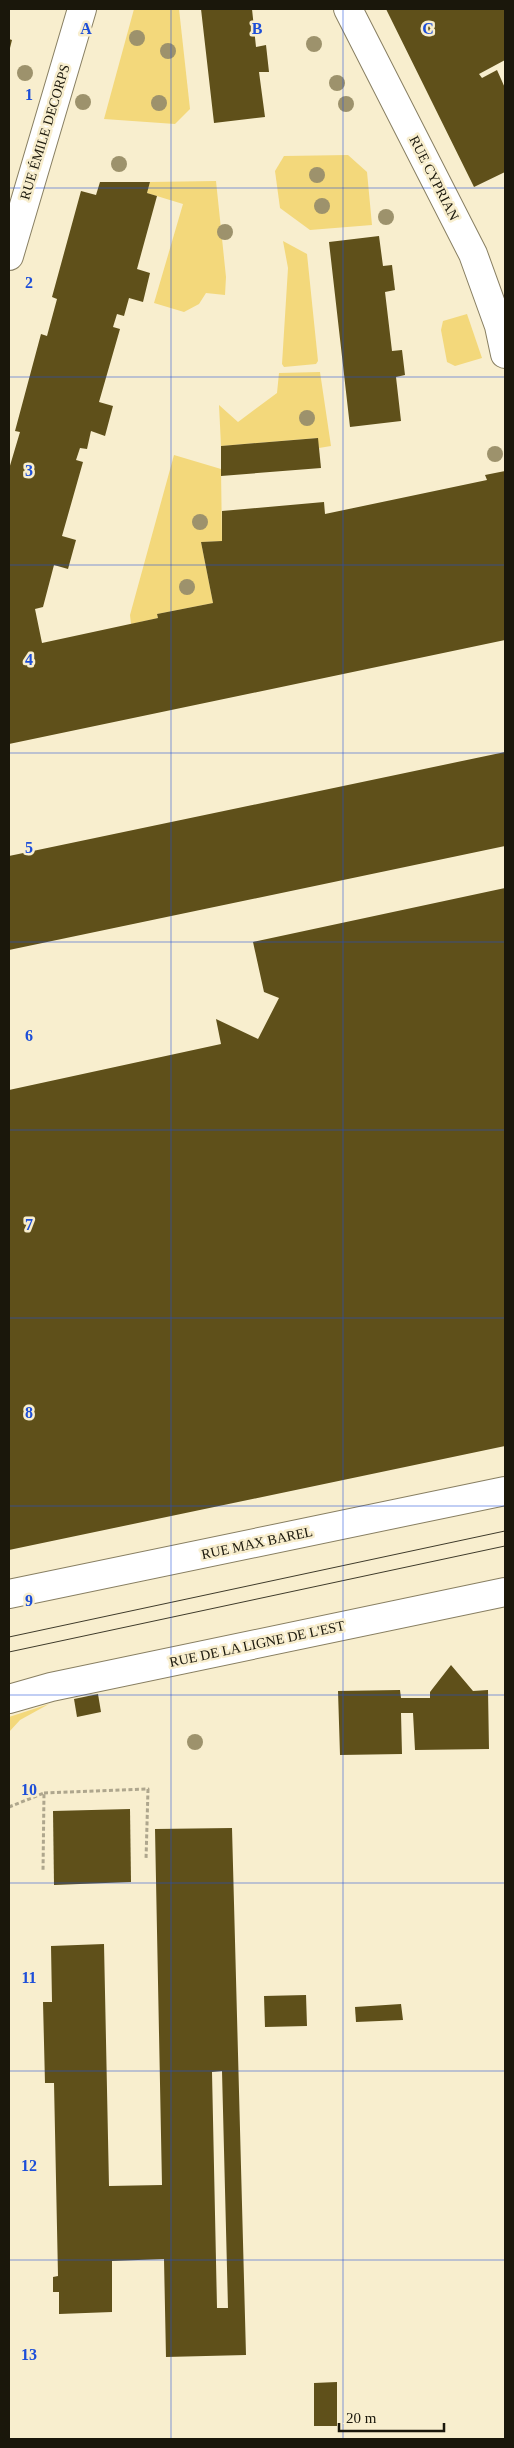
<svg xmlns="http://www.w3.org/2000/svg" width="514" height="2448" font-family="Georgia,serif">
  <style>
    .green { fill: #f3d87b }
    .building { fill: #5f501a; fill-rule: evenodd }
    .lines { fill: none; stroke-linecap: round; stroke-linejoin: round }
    .minor-casing { stroke: #887f62; stroke-width: 30 }
    .secondary-casing { stroke: #887f62; stroke-width: 30 }
    .path { stroke: #aea68d; stroke-width: 3; stroke-dasharray: 4 2.5; stroke-linecap: butt }
    .minor { stroke: #fff; stroke-width: 28 }
    .secondary { stroke: #fff; stroke-width: 28 }
    .tram { stroke: #3f3b2b; stroke-width: 1 }
    .tree { fill: #9d926c }
    .grid { fill: none; stroke: #1d4ed8; stroke-width: 1; stroke-opacity: 0.55 }
    .labels { text-anchor: middle; dominant-baseline: central; stroke-width: 5; stroke-linejoin: round; paint-order: stroke }
    .street-label { font-size: 14px; fill: #1a170b; stroke: #f8eece }
    .grid-label { font-size: 16px; text-anchor: middle; font-weight: bold; fill: #1d4ed8; stroke: #f8eece; stroke-width: 5; stroke-linejoin: round; paint-order: stroke }
  </style>
  <rect width="100%" height="100%" fill="#f8eece"/>
  <!-- green -->
  <g class="green">
    <path d="M134 9H179L190 109 175 124 104 119Z"/>
    <path d="M348 155 367 172 372 225 310 230 280 208 275 171 284 156Z"/>
    <path d="M216 181 226 277 225 295 206 293 199 304 184 312 154 303 183 204 147 193 150 182Z"/>
    <path d="M283 241 307 254 318 361 316 364 284 367 282 364 288 268Z"/>
    <path d="M467 314 482 358 455 366 447 362 441 330 443 321Z"/>
    <path d="M320 372 331 446 319 448 317 438 221 446 219 405 238 422 277 393 279 373Z"/>
    <path d="M174 455 221 469 222 541 201 542 213 603 157 614 158 618 131 624 130 615Z"/>
    <path d="M49 1704 20 1720 9 1732V1717Z"/>
  </g>
  <!-- building -->
  <g class="building">
    <path d="M201 9H252L256 47 266 45 269 72H259L265 117 214 123Z"/>
    <path d="M386 9H505V60L479 74 482 78 497 70 505 88V172L474 187Z"/>
    <path d="M9 39 12 40 9 52Z"/>
    <path d="M100 182H150L147 193 157 196 137 269 150 273 143 302 129 298 124 316 117 314 113 327 120 329 99 402 113 406 105 436 91 431 87 449 80 448 76 460 83 462 62 536 76 540 68 569 54 565 43 607 35 609 42 643 158 618 157 614 213 603 201 542 222 541V511L324 502 325 514 487 480 485 475 505 471V640L9 744V469L20 432 15 431 41 334 47 336 57 299 52 297 81 191 96 195Z"/>
    <path d="M379 236 383 266 392 265 395 290 385 292 392 351 402 350 405 375 396 377 401 421 350 427 329 242Z"/>
    <path d="M318 438 321 468 221 476V446Z"/>
    <path d="M505 752V846L9 950V856Z"/>
    <path d="M505 888V1446L9 1550V1090L221 1044 216 1019 258 1039 279 998 264 992 253 942Z"/>
    <path d="M451 1665 473 1691 488 1690 489 1749 415 1750 413 1713H401L402 1754 340 1755 338 1691 400 1690 401 1698H430V1692Z"/>
    <path d="M98 1694 101 1712 77 1717 74 1699Z"/>
    <path d="M130 1809 131 1882 54 1885 53 1811Z"/>
    <path d="M232 1828 246 2355 166 2357 164 2259 112 2261V2312L59 2314V2292H53V2277L58 2276 54 2083H45L43 2002H52L51 1946 104 1944 109 2186 162 2185 155 1829ZM222 2071 228 2308H217L212 2072Z"/>
    <path d="M306 1995 307 2026 265 2027 264 1996Z"/>
    <path d="M401 2004 403 2020 356 2022 355 2007Z"/>
    <path d="M337 2382V2426H314V2383Z"/>
  </g>
  <g class="lines">
    <defs>
      <g id="minor">
        <path d="M348 9 473 254 499 326 505 354"/>
        <path d="M9 1594 505 1491"/>
        <path d="M9 1699 51 1687 505 1592"/>
      </g>
      <path id="secondary" d="M9 256 82 9"/>
    </defs>
    <!-- minor casing -->
    <use href="#minor" class="minor-casing"/>
    <!-- secondary casing -->
    <use href="#secondary" class="secondary-casing"/>
    <!-- path -->
    <g class="path">
      <path d="M44 1793 148 1789 146 1860"/>
      <path d="M9 1807 44 1793 43 1872"/>
    </g>
    <!-- minor -->
    <use href="#minor" class="minor"/>
    <!-- secondary -->
    <use href="#secondary" class="secondary"/>
    <!-- tram -->
    <g class="tram">
      <path d="M9 1637 505 1531"/>
      <path d="M9 1652 505 1546"/>
    </g>
  </g>
  <!-- trees -->
  <g class="tree">
    <circle cx="137" cy="38" r="8"/>
    <circle cx="314" cy="44" r="8"/>
    <circle cx="168" cy="51" r="8"/>
    <circle cx="25" cy="73" r="8"/>
    <circle cx="337" cy="83" r="8"/>
    <circle cx="83" cy="102" r="8"/>
    <circle cx="159" cy="103" r="8"/>
    <circle cx="346" cy="104" r="8"/>
    <circle cx="119" cy="164" r="8"/>
    <circle cx="317" cy="175" r="8"/>
    <circle cx="322" cy="206" r="8"/>
    <circle cx="386" cy="217" r="8"/>
    <circle cx="225" cy="232" r="8"/>
    <circle cx="307" cy="418" r="8"/>
    <circle cx="495" cy="454" r="8"/>
    <circle cx="200" cy="522" r="8"/>
    <circle cx="187" cy="587" r="8"/>
    <circle cx="195" cy="1742" r="8"/>
  </g>
  <!-- grid -->
  <path class="grid" d="M171 9V2439M343 9V2439M9 188H505M9 377H505M9 565H505M9 753H505M9 942H505M9 1130H505M9 1318H505M9 1506H505M9 1695H505M9 1883H505M9 2071H505M9 2260H505"/>
  <g class="labels">
    <!-- street labels -->
    <g class="street-label">
      <text transform="translate(45 132) rotate(-73)">RUE ÉMILE DECORPS</text>
      <text transform="translate(434 178) rotate(63)">RUE CYPRIAN</text>
      <text transform="translate(257 1543) rotate(-12)">RUE MAX BAREL</text>
      <text transform="translate(257 1644) rotate(-12)">RUE DE LA LIGNE DE L'EST</text>
    </g>
  </g>
  <g class="grid-label">
    <text x="86" y="34">A</text>
    <text x="257" y="34">B</text>
    <text x="428" y="34">C</text>
    <text x="29" y="100">1</text>
    <text x="29" y="288">2</text>
    <text x="29" y="476">3</text>
    <text x="29" y="665">4</text>
    <text x="29" y="853">5</text>
    <text x="29" y="1041">6</text>
    <text x="29" y="1230">7</text>
    <text x="29" y="1418">8</text>
    <text x="29" y="1606">9</text>
    <text x="29" y="1795">10</text>
    <text x="29" y="1983">11</text>
    <text x="29" y="2171">12</text>
    <text x="29" y="2360">13</text>
  </g>
  <!-- border -->
  <rect width="514" height="2448" fill="none" stroke="#1a170b" stroke-width="20"/>
  <!-- scale -->
  <path d="M339 2423v8h105v-8" fill="none" stroke="#1a170b" stroke-width="2.5"/>
  <text x="346" y="2423" font-size="15" fill="#1a170b" stroke="#f8eece" stroke-width="4" paint-order="stroke">20 m</text>
</svg>
